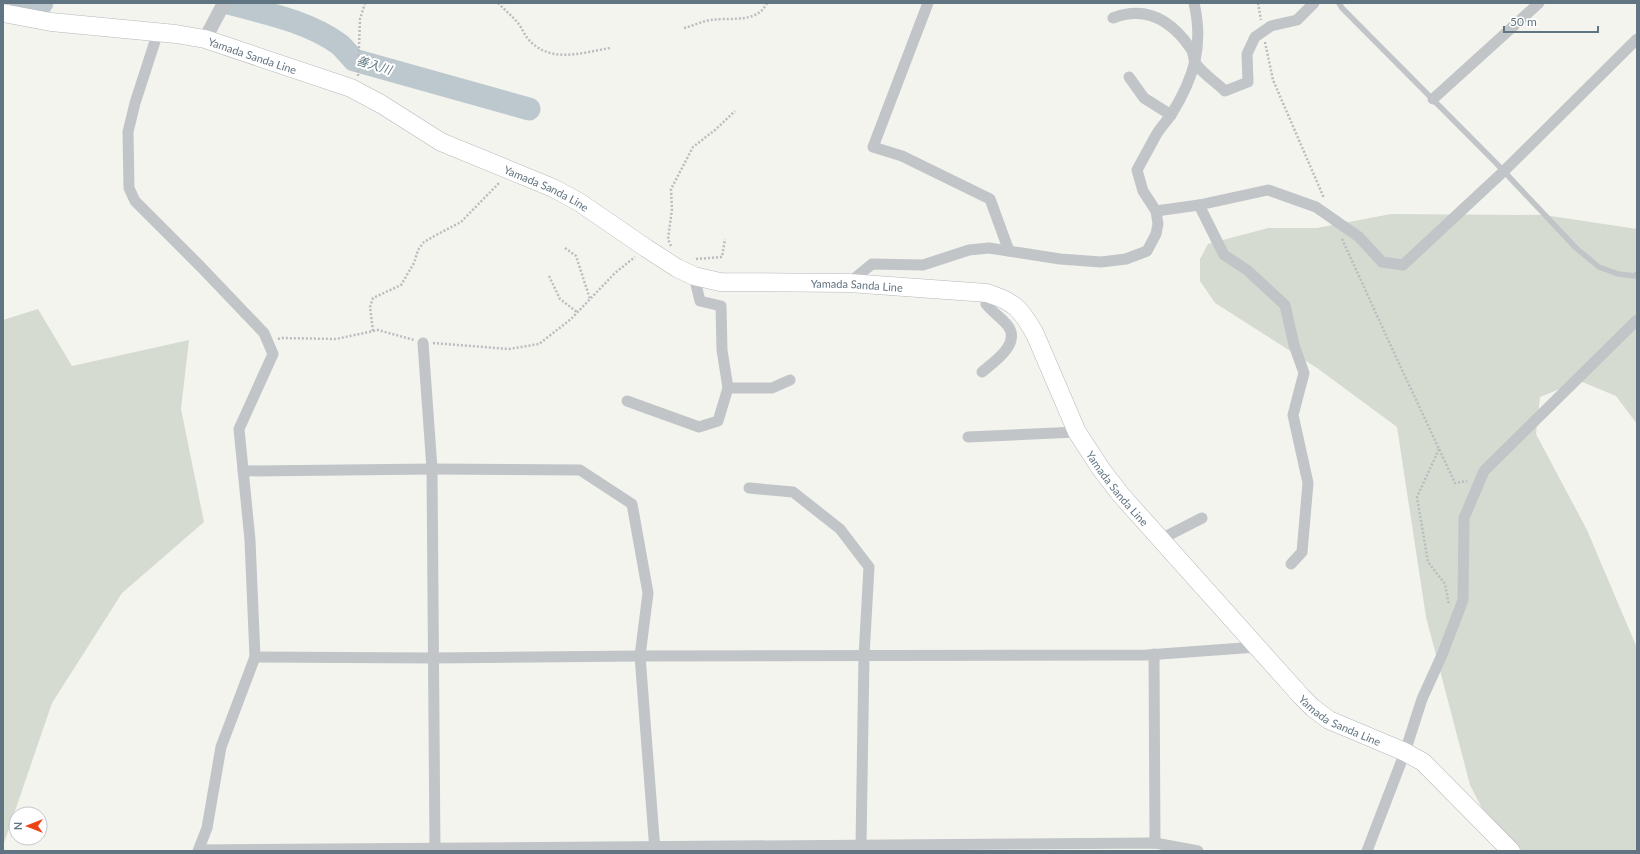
<svg xmlns="http://www.w3.org/2000/svg" width="1640" height="854" font-family="Lato,'Noto Sans JP',sans-serif">
  <style>
    .green { fill: #d5dbd0 }
    .lines { fill: none; stroke-linecap: round; stroke-linejoin: round }
    .river { stroke: #bcc8cd; stroke-width: 23 }
    .primary-casing { stroke: #b4b8bc; stroke-width: 19 }
    .path { stroke: #babdbf; stroke-width: 2.5; stroke-dasharray: 2 2; stroke-linecap: butt }
    .service { stroke: #c1c5c8; stroke-width: 5.5 }
    .minor { stroke: #c1c5c8; stroke-width: 11 }
    .tertiary { stroke: #c1c5c8; stroke-width: 14 }
    .primary { stroke: #fff; stroke-width: 18 }
    .labels { text-anchor: middle; dominant-baseline: central; stroke-width: 4; stroke-linejoin: round; paint-order: stroke }
    .street-label { font-size: 11px; fill: #617482; stroke: #fff }
    .water-label { font-size: 12px; font-style: italic; fill: #5c7780; stroke: #fff }
  </style>
  <rect width="100%" height="100%" fill="#f4f4ef"/>
  <!-- green -->
  <g class="green">
    <path d="M1391 214 1544 215 1637 229V424L1616 396 1580 381 1540 397 1536 434 1587 530 1637 648V851H1504L1470 785 1426 617 1397 427 1317 368 1215 303 1200 281V259L1208 244 1268 228H1317Z"/>
    <path d="M38 309 72 366 189 340 181 409 204 522 122 593 52 703 3 846V320Z"/>
  </g>
  <g class="lines">
    <!-- river -->
    <g class="river">
      <path d="M21 3 27 4 42 3"/>
      <path d="M228 3C265 13 307 21 339 44 344 48 349 55 354 60L529 109"/>
    </g>
    <defs>
      <g id="primary">
        <path id="s1" d="M3 13 51 22 176 34 205 39 351 88 381 104 441 142 553 188 579 202 646 248 677 268 694 276 720 282 849 283 987 293C1015 302 1021 309 1035 334L1077 432 1101 469 1121 495 1301 696 1313 708 1329 720 1405 752 1423 762 1511 851"/>
      </g>
    </defs>
    <!-- primary casing -->
    <use href="#primary" class="primary-casing"/>
    <!-- path -->
    <g class="path">
      <path d="M498 3C505 10 512 16 518 23 522 28 524 34 528 39 550 64 581 53 610 48"/>
      <path d="M1258 3 1261 20"/>
      <path d="M684 28C693 26 702 21 711 20 730 17 757 24 767 3"/>
      <path d="M1265 42 1273 80 1324 198"/>
      <path d="M358 76 360 19 365 3"/>
      <path d="M1342 239 1396 357 1455 483 1467 481"/>
      <path d="M671 246 668 239 672 209 671 189 693 147 715 130 735 111"/>
      <path d="M565 248 576 256 590 299"/>
      <path d="M696 259 722 257 725 239"/>
      <path d="M549 276 560 299 577 312"/>
      <path d="M373 331 370 307 373 298 401 285 414 263 418 250 424 242 438 234 461 222 500 182"/>
      <path d="M278 339 282 338 336 339 378 330 414 340"/>
      <path d="M433 343 509 349 539 344 571 319 615 273 635 257"/>
      <path d="M1439 449 1417 497 1428 562 1445 584 1449 605"/>
    </g>
    <!-- service -->
    <path class="service" d="M1339 3 1342 8 1496 163 1576 248 1599 267 1618 274 1635 276 1637 274"/>
    <!-- minor -->
    <g class="minor">
      <path d="M928 3 873 147 902 156 990 199 1009 251"/>
      <path d="M1113 18C1147 5 1172 21 1191 49 1194 53 1193 60 1196 64 1203 74 1216 82 1225 91L1248 82 1247 54 1255 37 1271 26 1297 20 1314 3"/>
      <path d="M158 32 135 103 128 132 129 188 135 201 200 266 264 333 273 354 239 429 250 540 255 657 221 747 207 828 198 851"/>
      <path d="M1129 77 1144 98 1171 115"/>
      <path d="M1433 99 1539 3"/>
      <path d="M1199 205 1224 255 1247 270 1285 305 1294 345 1304 373 1293 415 1308 483 1302 552 1291 564"/>
      <path d="M1156 211 1199 205 1268 190 1316 207 1359 237 1382 262 1403 265 1504 171 1637 39"/>
      <path d="M849 283 872 264 923 265 969 250 989 248 1060 259 1101 262 1126 259 1147 251 1156 234 1158 224 1156 211 1143 191 1137 170C1143 159 1149 148 1155 137 1159 129 1166 122 1171 115 1194 78 1204 46 1194 3"/>
      <path d="M423 343 432 469 435 851"/>
      <path d="M982 372C994 362 1021 344 1008 326 1002 318 992 312 986 304L987 293"/>
      <path d="M728 388H772L790 380"/>
      <path d="M627 401 699 427 718 421 728 388 722 350 721 306 700 301 694 276"/>
      <path d="M968 437 1077 432"/>
      <path d="M243 471 432 469 580 470 632 504 648 593 640 656 655 851"/>
      <path d="M749 488 793 492 840 529 869 567 864 656 861 845 855 848"/>
      <path d="M1161 539 1202 518"/>
      <path d="M1154 654 1155 843"/>
      <path d="M255 657 433 658 640 656 1147 655 1257 647"/>
      <path d="M199 850 1155 843 1198 851"/>
      <path d="M1367 851 1405 752 1422 699 1442 655 1463 600 1464 518 1484 471 1637 320"/>
    </g>
    <!-- tertiary -->
    <path class="tertiary" d="M205 39 224 3"/>
    <!-- primary -->
    <use href="#primary" class="primary"/>
  </g>
  <g class="labels">
    <!-- street labels -->
    <g class="street-label">
      <text stroke="none"><textPath href="#s1" startOffset="254">Yamada Sanda Line</textPath></text>
      <text stroke="none"><textPath href="#s1" startOffset="578">Yamada Sanda Line</textPath></text>
      <text stroke="none"><textPath href="#s1" startOffset="914">Yamada Sanda Line</textPath></text>
      <text stroke="none"><textPath href="#s1" startOffset="1286">Yamada Sanda Line</textPath></text>
      <text stroke="none"><textPath href="#s1" startOffset="1610">Yamada Sanda Line</textPath></text>
    </g>
    <!-- water labels -->
    <g class="water-label">
      <text transform="translate(374 65) rotate(17)">善入川</text>
    </g>
  </g>
  <!-- border -->
  <rect width="1640" height="854" fill="none" stroke="#617482" stroke-width="8"/>
  <!-- north arrow -->
  <g transform="translate(28 826) rotate(270)"><circle r="19" fill="#ffffff" stroke="#c0c7cd"/>
  <path d="M0-3L7 15L0 10L-7 15Z" fill="#ed4316"/>
  <text y="-6" font-size="11" font-weight="bold" text-anchor="middle" fill="#617482">N</text>
  </g>
  <!-- scale -->
  <path d="M1504 26v6h94v-6" fill="none" stroke="#617482" stroke-width="2"/>
  <text x="1510" y="26" font-size="12" fill="#617482" stroke="#ffffff" stroke-width="3" paint-order="stroke">50 m</text>
</svg>
